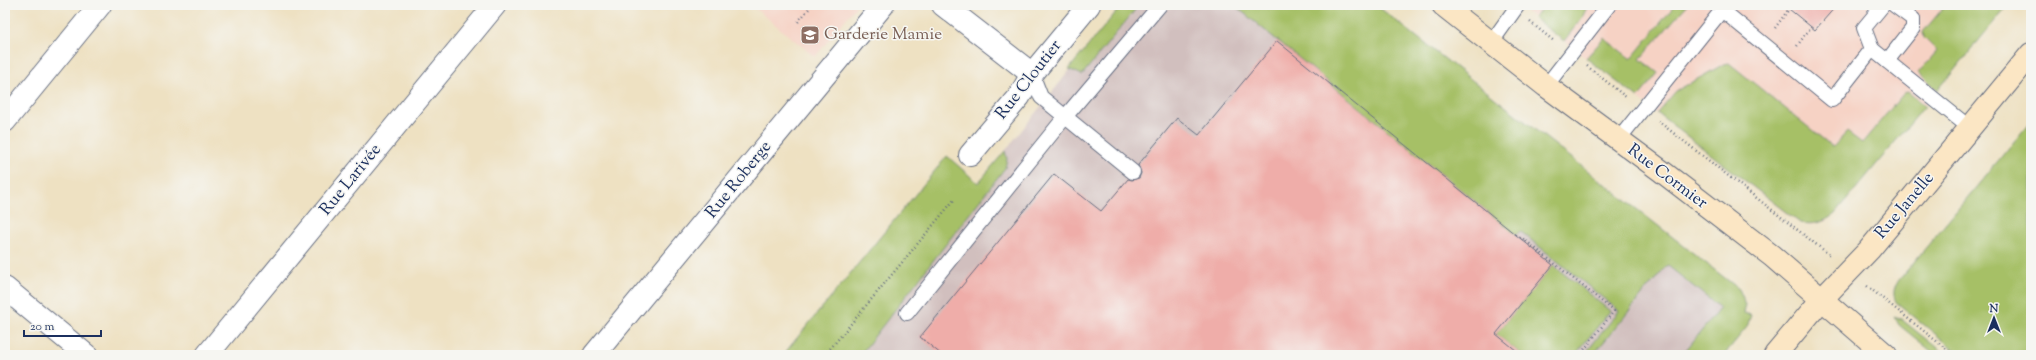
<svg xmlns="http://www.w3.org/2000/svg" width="2036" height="360" font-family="'Sorts Mill Goudy',serif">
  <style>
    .built { fill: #f6d2c4 }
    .industrial { fill: #d1bfbe }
    .green { fill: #a6c066; stroke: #607862 }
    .building { fill: #efada9 }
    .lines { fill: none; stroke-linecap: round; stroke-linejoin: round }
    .lane-casing { stroke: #656d81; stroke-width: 16 }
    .street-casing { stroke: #656d81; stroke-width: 24 }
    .secondary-casing { stroke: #656d81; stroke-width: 24 }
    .path { stroke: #656d81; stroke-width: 2.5; stroke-dasharray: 1 3; stroke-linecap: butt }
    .lane { stroke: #fff; stroke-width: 14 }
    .street { stroke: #fff; stroke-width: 22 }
    .secondary { stroke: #fbe6c4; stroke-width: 22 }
    .labels { text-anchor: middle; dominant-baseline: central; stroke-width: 3; stroke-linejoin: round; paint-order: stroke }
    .education-label { font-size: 17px; fill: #785e54; stroke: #f6f6f2; text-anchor: start }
    .street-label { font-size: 17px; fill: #1b2f5e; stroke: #f6f6f2 }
  </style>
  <rect width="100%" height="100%" fill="#f6f6f2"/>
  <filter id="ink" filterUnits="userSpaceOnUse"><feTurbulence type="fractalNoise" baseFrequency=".025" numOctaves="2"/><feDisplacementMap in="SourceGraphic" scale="8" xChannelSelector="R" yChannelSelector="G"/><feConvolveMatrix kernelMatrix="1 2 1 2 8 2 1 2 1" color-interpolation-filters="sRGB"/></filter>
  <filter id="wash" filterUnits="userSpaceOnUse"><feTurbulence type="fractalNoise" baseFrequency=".012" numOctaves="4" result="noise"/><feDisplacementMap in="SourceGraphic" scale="16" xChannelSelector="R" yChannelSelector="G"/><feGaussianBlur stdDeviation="0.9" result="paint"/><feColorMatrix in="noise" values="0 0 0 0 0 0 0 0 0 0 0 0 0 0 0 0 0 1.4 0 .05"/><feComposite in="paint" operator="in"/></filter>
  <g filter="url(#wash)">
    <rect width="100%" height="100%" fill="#eee1c2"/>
    <!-- built -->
    <g class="built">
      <path d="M751 5H857L815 57Z"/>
      <path d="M1518 5H2008L1835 214 1826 221 1813 225 1800 223 1792 218Z"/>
    </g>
    <!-- industrial -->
    <path class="industrial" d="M1122 5H1376L1739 289 1746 305 1744 313 1751 315 1747 327 1724 355H860L1005 168 1007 159 1005 151Z"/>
    <!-- green -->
    <g class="green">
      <path d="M1122 5H1139L1082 75 1069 69Z"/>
      <path d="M1234 5H1376L1739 289 1746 305 1744 313 1751 315 1747 327 1724 355H1682L1720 308 1667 265 1593 355H1584L1619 311 1520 231 1516 235Z"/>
      <path d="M1545 5H1588L1582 18 1564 41 1534 18Z"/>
      <path d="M1675 5H1687L1640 59 1658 73 1638 98 1586 58 1604 38 1631 59Z"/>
      <path d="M1949 5H2008L1938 90 1918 73 1937 51 1924 38 1923 32 1943 8Z"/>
      <path d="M1729 63 1833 147 1847 132 1862 143 1904 93 1908 92 1925 106 1835 214C1823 223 1815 225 1800 223L1657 113 1676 91 1724 64Z"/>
      <path d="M2031 121V355H1961L1896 302C1892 293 1894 288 1899 280Z"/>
      <path d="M1005 151 1007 159 1005 168 860 355H783L947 156 978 183Z"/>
      <path d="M1553 265 1610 311 1575 355H1522L1496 334Z"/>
      <path d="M1894 316 1901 319 1946 355H1936L1899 325Z"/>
    </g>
    <g id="blocks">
      <!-- building -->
      <g class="building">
        <path d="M1784 5H1837L1815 30Z"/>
        <path d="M1277 41 1553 265 1496 334 1522 355H942L920 337 1054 174 1101 211 1128 179 1132 180 1139 178 1141 173 1138 165 1177 118 1199 135Z"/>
      </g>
    </g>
  </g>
  <g filter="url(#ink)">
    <use href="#blocks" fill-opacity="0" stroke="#656d81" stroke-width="1"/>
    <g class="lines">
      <defs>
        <g id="lane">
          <path d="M1491 43 1518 5"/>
          <path d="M1872 49 1864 28 1883 5"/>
          <path d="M1887 61 1913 28V19L1894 5"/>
          <path d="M1032 74 1041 97 1133 172"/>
          <path d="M1546 86 1609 5"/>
          <path d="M1618 140 1722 10 1832 100 1872 49 1970 128"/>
          <path d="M907 313 1065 117 1160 5"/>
        </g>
        <g id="street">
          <path d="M943 5 1032 74"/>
          <path d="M5 121 100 5"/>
          <path d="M970 155 1019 97 1032 74 1089 5"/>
          <path d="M5 288 86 355"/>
          <path d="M207 355 495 5"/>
          <path d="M594 355 883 5"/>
        </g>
        <g id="secondary">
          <path d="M1443 5 1546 86 1660 170 1772 256 1886 355"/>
          <path d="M1775 355 1822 299 1869 250 2031 54"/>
        </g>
      </defs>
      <!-- lane casing -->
      <use href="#lane" class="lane-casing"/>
      <!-- street casing -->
      <use href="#street" class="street-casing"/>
      <!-- secondary casing -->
      <use href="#secondary" class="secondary-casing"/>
      <!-- path -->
      <g class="path">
        <path d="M798 22 812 5"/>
        <path d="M1530 22 1554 41"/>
        <path d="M1775 28 1789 9"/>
        <path d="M1797 46 1811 27"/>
        <path d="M1587 66 1627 98"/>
        <path d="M1658 121 1831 256"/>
        <path d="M1520 238 1521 237 1614 311 1580 355"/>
        <path d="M1867 286 1954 355"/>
        <path d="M825 355 954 200"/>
      </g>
      <!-- lane -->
      <use href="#lane" class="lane"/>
      <!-- street -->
      <use href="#street" class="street"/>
      <!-- secondary -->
      <use href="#secondary" class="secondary"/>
    </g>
  </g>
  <!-- icons -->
  <defs>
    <symbol id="school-square" viewBox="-11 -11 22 22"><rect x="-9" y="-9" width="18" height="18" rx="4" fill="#8d6e63" stroke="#f6f6f2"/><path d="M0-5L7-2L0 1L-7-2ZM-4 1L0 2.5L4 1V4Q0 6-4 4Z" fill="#fff"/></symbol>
  </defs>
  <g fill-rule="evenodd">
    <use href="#school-square" x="799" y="24" width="22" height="22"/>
  </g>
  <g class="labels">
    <!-- education labels -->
    <g class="education-label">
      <text x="824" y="35">Garderie Mamie</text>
    </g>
    <!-- street labels -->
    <g class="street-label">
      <text transform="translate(1029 80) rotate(-52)">Rue Cloutier</text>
      <text transform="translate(1667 177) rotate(37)">Rue Cormier</text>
      <text transform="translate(351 180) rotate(-51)">Rue Larivée</text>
      <text transform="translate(739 180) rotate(-51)">Rue Roberge</text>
      <text transform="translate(1905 206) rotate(-50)">Rue Janelle</text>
    </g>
  </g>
  <!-- margin -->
  <rect width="2036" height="360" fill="none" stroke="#f6f6f2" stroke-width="20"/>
  <!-- north arrow -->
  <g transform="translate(1994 318)" stroke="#f6f6f2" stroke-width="3" paint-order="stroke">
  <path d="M0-3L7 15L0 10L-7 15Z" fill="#1b2f5e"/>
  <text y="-6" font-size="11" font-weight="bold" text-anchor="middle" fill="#1b2f5e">N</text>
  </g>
  <!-- scale -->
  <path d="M24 330v6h77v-6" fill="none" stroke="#1b2f5e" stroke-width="2"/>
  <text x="30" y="330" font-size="12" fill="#1b2f5e" stroke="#f6f6f2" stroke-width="3" paint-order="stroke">20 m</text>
</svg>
